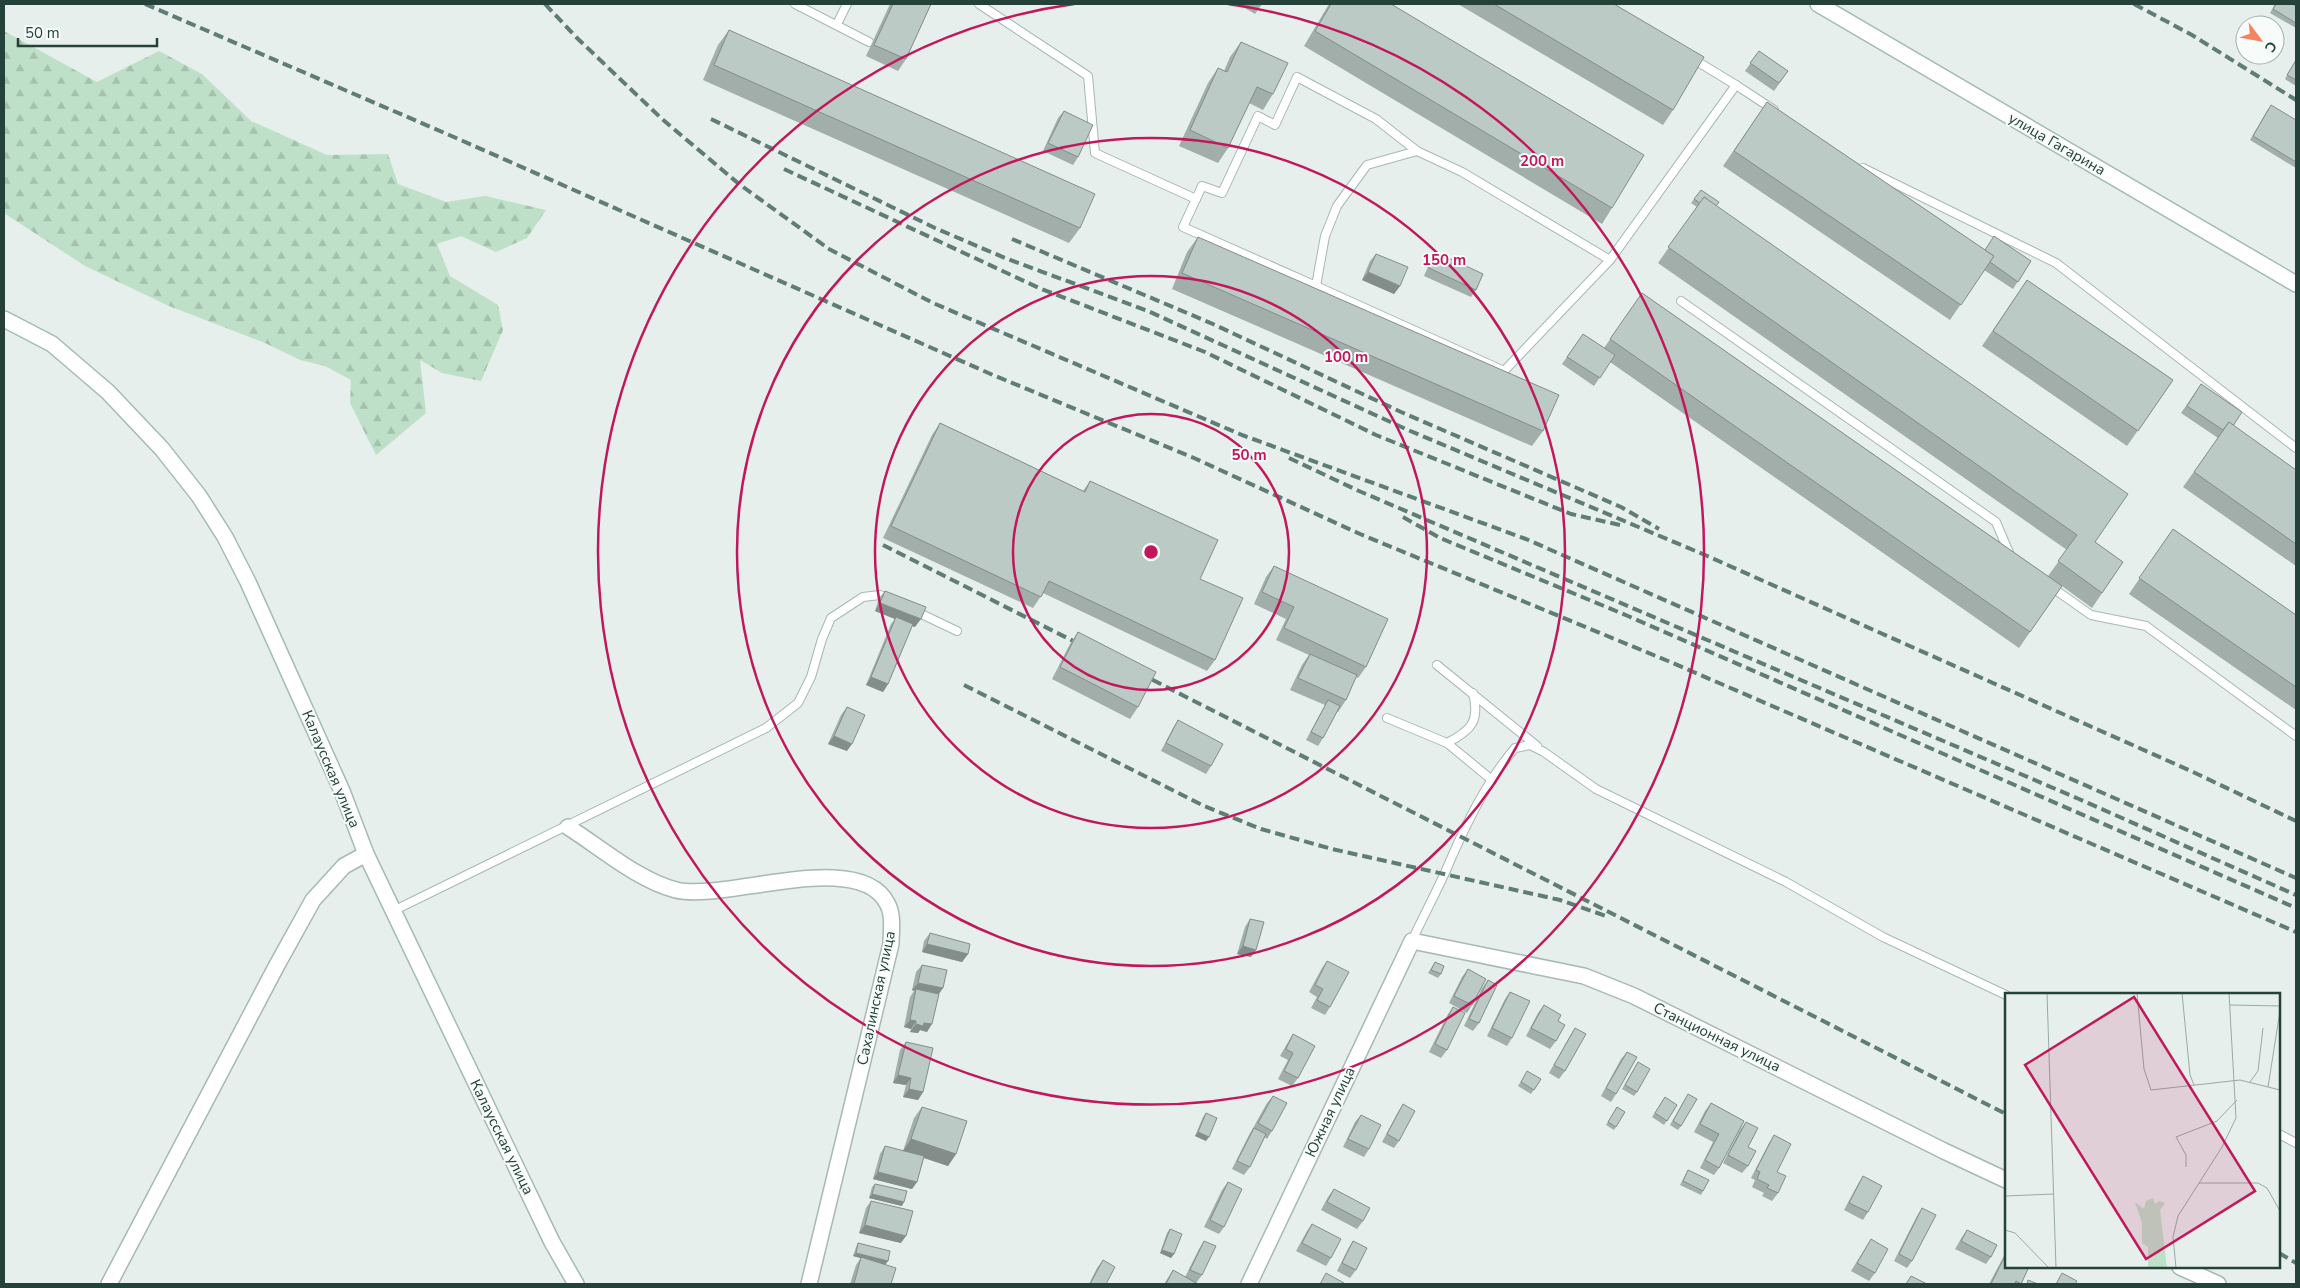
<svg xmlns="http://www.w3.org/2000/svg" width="2300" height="1288" font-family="'Nunito Sans',sans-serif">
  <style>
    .forest { fill: url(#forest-firs) }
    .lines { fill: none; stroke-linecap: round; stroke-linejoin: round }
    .lane-casing { stroke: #a8b8b2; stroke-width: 10 }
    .street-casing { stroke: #a8b8b2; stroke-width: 18 }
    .secondary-casing { stroke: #a4bbb3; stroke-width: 18 }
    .lane { stroke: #fff; stroke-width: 8 }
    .street { stroke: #fff; stroke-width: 15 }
    .secondary { stroke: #fff; stroke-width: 15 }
    .rail { stroke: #5f7d75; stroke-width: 4; stroke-dasharray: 10 5; stroke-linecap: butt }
    .wall { fill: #a1aea9 }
    .shaded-wall { fill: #838d89 }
    .building { fill: #bbcac4; stroke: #838d89 }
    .ring { fill: none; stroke: #c2185b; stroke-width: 2.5 }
    .labels { text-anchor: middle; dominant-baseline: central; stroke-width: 4; stroke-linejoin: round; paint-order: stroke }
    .street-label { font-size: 15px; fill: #24423a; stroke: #f7fbf9 }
    .inset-road { fill: none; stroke: #98aaa4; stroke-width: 1 }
    .view { fill: #c2185b; fill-opacity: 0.15; stroke: #c2185b; stroke-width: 2.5 }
    .inset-edge { fill: none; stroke: #24423a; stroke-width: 2.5 }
    .centre { fill: #c2185b; stroke: #f7fbf9; stroke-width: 2.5 }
    .ring-label { font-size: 15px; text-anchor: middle; font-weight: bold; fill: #c2185b; stroke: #f7fbf9; stroke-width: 4; stroke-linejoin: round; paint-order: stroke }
  </style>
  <defs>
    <pattern id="forest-firs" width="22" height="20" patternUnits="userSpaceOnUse" patternTransform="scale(1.25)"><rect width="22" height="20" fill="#bfe0c8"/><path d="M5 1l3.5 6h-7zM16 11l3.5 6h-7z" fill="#a4c1ad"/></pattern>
  </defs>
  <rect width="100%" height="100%" fill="#e6efeb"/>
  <!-- forest -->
  <path class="forest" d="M4 31 97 82 159 51 202 74 251 121 327 155 388 154 398 184 446 202 485 196 546 210 527 238 496 252 461 236 437 244 450 276 498 305 503 330 481 381 442 373 420 360 426 413 376 455 350 403 351 380 325 366 300 360 265 343 169 306 85 266 4 213Z"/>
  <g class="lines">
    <defs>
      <g id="lane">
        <path d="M795 4 869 42"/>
        <path d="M979 4 1088 76 1095 153 1196 199 1183 227 1316 286 1325 236 1337 206 1367 165 1417 151"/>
        <path d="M837 24 847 4"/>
        <path d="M1693 59 1736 85"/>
        <path d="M1863 168 2056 263 2296 448"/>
        <path d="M1196 199 1202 186 1222 193 1258 116 1275 125 1297 77 1376 119 1417 151 1462 172 1610 260 1736 85 1774 110"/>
        <path d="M1316 286 1504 371 1610 260"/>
        <path d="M1681 301 1996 522 2010 555"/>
        <path d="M2050 586 2091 615 2146 626 2296 736"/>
        <path d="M915 611 957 631"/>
        <path d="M1437 665 1537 746"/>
        <path d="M1387 718 1447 743 1492 780"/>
        <path d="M1447 743C1472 730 1480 721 1473 693"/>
        <path d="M393 911 766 728 798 703 811 677 822 639 831 618 863 597 880 595 889 599"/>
        <path d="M1412 941C1424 914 1439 888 1450 861 1467 822 1487 781 1515 748L1530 745 1544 752 1596 789 1786 882 1883 937 2006 995"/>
        <path d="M2279 1134 2296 1143"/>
      </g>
      <g id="street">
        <path d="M568 827C600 847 639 881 676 890 725 902 858 848 887 903 894 915 891 931 891 944L809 1284"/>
        <path d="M2180 1267 2218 1284"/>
        <path d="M109 1284 277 965 313 900 344 866 366 854"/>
        <path d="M1249 1284 1412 941 1584 976 1634 996 1944 1151 2006 1180"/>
      </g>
      <g id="secondary">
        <path d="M1818 4 2296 284"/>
        <path d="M4 319 52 344 108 392 162 449 199 496 225 537 248 582 342 791 366 854 552 1242 576 1284"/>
      </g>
    </defs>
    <!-- lane casing -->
    <use href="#lane" class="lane-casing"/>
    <!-- street casing -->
    <use href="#street" class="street-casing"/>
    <!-- secondary casing -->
    <use href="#secondary" class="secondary-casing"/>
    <!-- lane -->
    <use href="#lane" class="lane"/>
    <!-- street -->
    <use href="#street" class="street"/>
    <!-- secondary -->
    <use href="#secondary" class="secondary"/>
    <!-- rail -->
    <g class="rail">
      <path d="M145 4 447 134 993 375 1194 458 1360 534 1668 661 2296 932"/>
      <path d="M545 4 576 37 662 119 739 184 829 249 933 303 1242 435 1526 539 2296 878"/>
      <path d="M2134 4 2192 35 2296 100"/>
      <path d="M711 119 935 228 1005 258 1148 311 1408 430 1705 555 2191 771 2296 821"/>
      <path d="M784 169 1039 288 1205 352 1376 435 1571 514 1620 525"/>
      <path d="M1012 239 1213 324 1401 412 1621 507 1659 529"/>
      <path d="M1289 458 1359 491 2079 799 2296 895"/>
      <path d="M1403 517 1440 538 1628 616 2296 908"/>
      <path d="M883 545 1085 647"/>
      <path d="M1139 673 2006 1114"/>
      <path d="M964 685 1204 806 1261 829 1332 849 1560 900 1609 917"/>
      <path d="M2279 1253 2296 1263"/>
    </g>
  </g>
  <!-- wall -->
  <g class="wall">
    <path d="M890 4H931L906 59 898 71 866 56Z"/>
    <path d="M1238 4H1262L1255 14Z"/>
    <path d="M1329 4H1391L1612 208 1602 224 1304 46Z"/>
    <path d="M1458 4H1614L1673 110 1663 125Z"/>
    <path d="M2275 4 2296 6V28L2270 13Z"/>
    <path d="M729 30 1080 228 1069 243 703 80 718 45Z"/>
    <path d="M1241 42 1273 94 1263 110 1249 103 1228 148 1218 163 1179 146 1208 83 1218 68 1224 71 1230 57Z"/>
    <path d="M1759 51 1788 71 1774 91 1745 71Z"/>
    <path d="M2296 60V86L2285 79Z"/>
    <path d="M1767 102 1985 250 2031 261 2013 289 1984 270 1950 320 1723 166Z"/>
    <path d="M2268 109 2296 120V168L2250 140Z"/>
    <path d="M1064 111 1078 157 1073 165 1043 151 1058 118Z"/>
    <path d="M1701 190 1716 206 2095 542 2123 562 2092 608 2062 586 2019 648 1610 362 1594 386 1562 364 1583 334 1604 348 1642 293 2048 576 2067 550 1658 263 1697 207 1691 203Z"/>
    <path d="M1198 237 1543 431 1532 446 1172 289 1187 252Z"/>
    <path d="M1436 252 1476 290 1471 297 1424 276 1431 260Z"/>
    <path d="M1376 254 1400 286 1394 294 1362 280 1370 261Z"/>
    <path d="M2027 280 2173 380 2127 446 1982 346Z"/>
    <path d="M2201 384 2233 426 2296 470V566L2183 487 2218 438 2181 413Z"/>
    <path d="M940 423 1083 491 1090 481 1200 579 1215 660 1207 671 1043 593 1033 608 883 538 932 435Z"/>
    <path d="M2173 529 2296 615V710L2129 594Z"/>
    <path d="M1274 566 1366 667 1358 678 1356 677 1346 700 1338 712 1337 711 1323 738 1318 746 1306 740 1325 705 1290 690 1302 665 1309 655 1276 640 1286 619 1254 604 1266 577Z"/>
    <path d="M885 591 915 627 912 626 888 684 883 692 866 685 891 624 895 619 875 611 879 598Z"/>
    <path d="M1078 632 1138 707 1130 719 1052 679 1070 644Z"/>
    <path d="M847 707V751L828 744 841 715Z"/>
    <path d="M1178 720 1211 766 1206 774 1161 751 1173 728Z"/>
    <path d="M1250 919 1251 957 1237 954 1245 927Z"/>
    <path d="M930 933 968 954 962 962 922 952 924 941Z"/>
    <path d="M1327 961 1330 1007 1325 1015 1311 1008 1317 997 1309 992 1322 968Z"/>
    <path d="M1435 962 1441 974 1438 978 1428 973Z"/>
    <path d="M922 965 943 988 939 994 927 1032 920 1030 918 1033 910 1032 911 1029 904 1027 910 997 914 991 912 990 916 972Z"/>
    <path d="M1468 969 1472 1005 1467 1013 1449 1003 1462 977Z"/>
    <path d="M1488 980 1479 1023 1473 1031 1464 1026 1482 988Z"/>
    <path d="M1510 992 1512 1038 1507 1046 1487 1036 1505 999Z"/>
    <path d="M1544 1005 1558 1021 1556 1041 1550 1049 1526 1036 1538 1013Z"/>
    <path d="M1453 1007 1447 1050 1441 1058 1429 1052 1448 1014Z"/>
    <path d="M1575 1028 1565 1071 1559 1079 1549 1073 1570 1036Z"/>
    <path d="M1293 1034 1298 1078 1292 1086 1278 1079 1288 1060 1280 1056 1288 1042Z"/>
    <path d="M906 1042 923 1092 918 1100 903 1097 906 1085 893 1083 900 1050Z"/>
    <path d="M1627 1052 1616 1094 1611 1102 1601 1096 1621 1059Z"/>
    <path d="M1638 1062 1637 1092 1634 1096 1622 1089Z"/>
    <path d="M1525 1075 1541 1079 1531 1094 1518 1086Z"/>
    <path d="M1688 1094 1681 1126 1678 1130 1670 1125Z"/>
    <path d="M1273 1096 1272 1131 1267 1139 1265 1137 1250 1167 1244 1175 1232 1169 1249 1135 1253 1128 1267 1103Z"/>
    <path d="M1665 1097 1677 1105 1664 1125 1652 1117Z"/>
    <path d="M1711 1103 1744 1121 1719 1168 1714 1175 1700 1168 1713 1142 1694 1132 1705 1111Z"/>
    <path d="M1403 1104 1399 1141 1394 1148 1382 1142 1398 1112Z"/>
    <path d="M922 1107 956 1154 948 1166 924 1158 917 1182 912 1189 873 1179 880 1154 885 1146 903 1151 914 1118Z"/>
    <path d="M1617 1107 1625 1112 1614 1130 1606 1125Z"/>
    <path d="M1206 1113V1141L1195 1136 1203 1117Z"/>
    <path d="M1361 1115 1369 1149 1364 1157 1343 1147 1355 1122Z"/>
    <path d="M1746 1122 1748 1147V1166L1742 1173 1723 1163 1740 1130Z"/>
    <path d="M1774 1135 1777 1172 1778 1193 1772 1201 1762 1196 1764 1193 1752 1187 1755 1180 1751 1178 1769 1143Z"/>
    <path d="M1688 1170 1703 1191 1701 1195 1680 1185Z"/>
    <path d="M1863 1176 1868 1212 1863 1220 1844 1210 1858 1184Z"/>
    <path d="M1228 1182 1224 1227 1219 1234 1204 1227 1222 1190Z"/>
    <path d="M875 1184 902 1206 869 1198 872 1187Z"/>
    <path d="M1334 1189 1363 1221 1357 1229 1321 1210 1328 1197Z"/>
    <path d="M871 1201 901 1243 859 1233 866 1208Z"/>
    <path d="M1922 1208 1912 1261 1907 1268 1894 1261 1917 1216Z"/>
    <path d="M1312 1224 1331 1258 1326 1266 1296 1251 1307 1231Z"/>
    <path d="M1170 1229 1174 1254 1171 1258 1160 1253 1167 1233Z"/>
    <path d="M1967 1230 1991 1257 1986 1264 1955 1249 1962 1237Z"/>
    <path d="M1871 1239 1875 1273 1869 1281 1851 1271Z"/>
    <path d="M1204 1241 1202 1275 1196 1283 1198 1284H1164L1173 1270 1185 1277 1199 1249Z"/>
    <path d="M1353 1241 1356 1270 1350 1278 1337 1271 1348 1249Z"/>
    <path d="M858 1243 888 1261 885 1264 891 1284H850L856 1265 861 1258 853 1256 856 1247Z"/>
    <path d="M2006 1252V1267H2023L2028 1269 2020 1284H1989Z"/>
    <path d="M1103 1260 1106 1284H1089L1097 1268Z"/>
  </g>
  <!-- shaded-wall -->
  <g class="shaded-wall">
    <path d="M1368 272 1400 286 1394 294 1362 280Z"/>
    <path d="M880 603 921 619 915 627 895 619 896 617 895 619 875 611Z"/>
    <path d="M871 677 888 684 883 692 866 685Z"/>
    <path d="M834 736 852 744 847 751 828 744Z"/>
    <path d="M927 944 968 954 962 962 922 952Z"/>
    <path d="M1243 946 1256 950 1251 957 1237 954Z"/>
    <path d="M918 983 943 988 937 996 916 989 914 991 912 990Z"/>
    <path d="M910 1020 916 1021 911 1029 904 1027Z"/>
    <path d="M924 1023 932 1024 927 1032 920 1030 918 1033 910 1032 916 1024Z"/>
    <path d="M898 1075 911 1078 906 1085 893 1083Z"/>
    <path d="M909 1089 923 1092 918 1100 903 1097Z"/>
    <path d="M1198 1132 1209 1137 1206 1141 1195 1136Z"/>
    <path d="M911 1139 956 1154 948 1166 903 1151Z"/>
    <path d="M878 1172 917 1182 912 1189 873 1179Z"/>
    <path d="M872 1194 904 1202 902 1206 869 1198Z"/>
    <path d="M865 1225 906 1236 901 1243 859 1233Z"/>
    <path d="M1162 1250 1174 1254 1171 1258 1160 1253Z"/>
    <path d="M856 1253 888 1261 885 1265 853 1256Z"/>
  </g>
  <!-- building -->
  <g class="building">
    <path d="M893 4H931L906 59 874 45Z"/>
    <path d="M1331 4H1391L1644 155 1612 208 1315 31Z"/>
    <path d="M1494 4H1614L1704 57 1673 110Z"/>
    <path d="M2276 4H2292L2296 6V23L2273 9Z"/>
    <path d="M729 30 1095 194 1080 228 714 65Z"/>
    <path d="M1241 42 1288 63 1273 94 1257 87 1228 148 1190 130 1218 68 1227 72Z"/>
    <path d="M1759 51 1788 71 1779 83 1750 63Z"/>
    <path d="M2296 60V80L2287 75Z"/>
    <path d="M1767 102 1994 256 1961 305 1734 151Z"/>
    <path d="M2271 105 2296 120V162L2253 136Z"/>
    <path d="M1064 111 1093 125 1078 157 1048 143Z"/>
    <path d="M1701 190 1719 202 1716 206 1704 197 1700 203 1694 199Z"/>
    <path d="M1704 197 2128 494 2095 542 2123 562 2102 593 2058 561 2077 535 1668 247Z"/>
    <path d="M1994 236 2031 261 2018 282 1990 262 1994 256 1985 250Z"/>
    <path d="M1198 237 1559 395 1543 431 1182 273Z"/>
    <path d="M1436 252 1483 274 1476 290 1429 268Z"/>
    <path d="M1376 254 1408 267 1400 286 1368 272Z"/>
    <path d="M2027 280 2173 380 2138 431 1993 331Z"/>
    <path d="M1642 293 2062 586 2030 632 1610 339Z"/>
    <path d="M1583 334 1615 355 1600 378 1567 357Z"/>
    <path d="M2201 384 2242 412 2233 426 2229 422 2223 430 2187 406Z"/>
    <path d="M2229 422 2296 470V544L2194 472Z"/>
    <path d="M940 423 1085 492 1090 481 1218 540 1200 579 1243 598 1215 660 1049 581 1041 597 891 526Z"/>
    <path d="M2173 529 2296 615V687L2139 578Z"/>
    <path d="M1274 566 1388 619 1366 667 1284 628 1294 607 1262 592Z"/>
    <path d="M885 591 926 607 921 619 880 603Z"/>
    <path d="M896 617 913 624 888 684 871 677Z"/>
    <path d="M1078 632 1156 672 1138 707 1060 667Z"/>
    <path d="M1310 654 1357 675 1346 700 1298 678Z"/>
    <path d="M1328 700 1340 706 1323 738 1311 732Z"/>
    <path d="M847 707 865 715 852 744 834 736Z"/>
    <path d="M1178 720 1223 744 1211 766 1166 743Z"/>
    <path d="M1250 919 1264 922 1256 950 1243 946Z"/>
    <path d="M930 933 970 944 968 954 927 944Z"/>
    <path d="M1327 961 1349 972 1330 1007 1317 1000 1323 989 1315 985Z"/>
    <path d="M1435 962 1444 966 1441 974 1431 970Z"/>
    <path d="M922 965 947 970 943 988 918 983Z"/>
    <path d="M1468 969 1486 979 1472 1005 1454 996Z"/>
    <path d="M1488 980 1497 985 1479 1023 1469 1019Z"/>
    <path d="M916 989 939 994 932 1024 924 1023 923 1026 916 1024V1021L910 1020Z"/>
    <path d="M1510 992 1530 1001 1512 1038 1492 1028Z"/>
    <path d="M1544 1005 1561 1015 1558 1021 1565 1025 1556 1041 1531 1028Z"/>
    <path d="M1453 1007 1465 1013 1447 1050 1435 1044Z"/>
    <path d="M1575 1028 1586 1034 1565 1071 1554 1065Z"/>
    <path d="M1293 1034 1315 1046 1298 1078 1284 1071 1293 1053 1286 1049Z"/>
    <path d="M906 1042 933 1048 923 1092 909 1089 911 1078 898 1075Z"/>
    <path d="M1627 1052 1637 1057 1616 1094 1606 1088Z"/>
    <path d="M1638 1062 1650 1069 1637 1092 1625 1085Z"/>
    <path d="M1527 1071 1541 1079 1534 1090 1521 1082Z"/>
    <path d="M1688 1094 1697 1099 1681 1126 1673 1121Z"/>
    <path d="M1273 1096 1287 1103 1272 1131 1258 1123Z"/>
    <path d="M1665 1097 1677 1105 1667 1121 1655 1113Z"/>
    <path d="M1711 1103 1744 1121 1719 1168 1705 1160 1719 1134 1700 1124Z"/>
    <path d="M1403 1104 1415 1111 1399 1141 1387 1134Z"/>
    <path d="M922 1107 967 1121 956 1154 911 1139Z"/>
    <path d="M1617 1107 1625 1112 1616 1127 1608 1122Z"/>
    <path d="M1206 1113 1217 1118 1209 1137 1198 1132Z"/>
    <path d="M1361 1115 1381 1125 1369 1149 1348 1139Z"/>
    <path d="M1746 1122 1758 1128 1748 1147 1756 1151 1748 1166 1728 1155Z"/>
    <path d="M1254 1128 1266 1134 1250 1167 1237 1161Z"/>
    <path d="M1774 1135 1791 1144 1777 1172 1786 1176 1778 1193 1767 1188 1769 1185 1757 1179 1760 1172 1756 1170Z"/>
    <path d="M885 1146 924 1156 917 1182 878 1172Z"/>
    <path d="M1688 1170 1709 1180 1703 1191 1683 1181Z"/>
    <path d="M1863 1176 1882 1186 1868 1212 1849 1203Z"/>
    <path d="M1228 1182 1242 1189 1224 1227 1210 1220Z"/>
    <path d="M875 1184 907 1191 904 1202 872 1194Z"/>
    <path d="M1334 1189 1370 1208 1363 1221 1327 1202Z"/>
    <path d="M871 1201 913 1211 906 1236 865 1225Z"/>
    <path d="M1922 1208 1936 1215 1912 1261 1899 1254Z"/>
    <path d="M1312 1224 1341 1239 1331 1258 1302 1243Z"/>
    <path d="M1170 1229 1182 1234 1174 1254 1162 1250Z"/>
    <path d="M1967 1230 1997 1245 1991 1257 1961 1241Z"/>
    <path d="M1871 1239 1888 1249 1875 1273 1857 1263Z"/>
    <path d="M1204 1241 1216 1246 1202 1275 1190 1270Z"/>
    <path d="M1353 1241 1367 1248 1356 1270 1342 1263Z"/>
    <path d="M858 1243 890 1251 888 1261 856 1253Z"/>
    <path d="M2006 1254V1267H2023L2028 1269 2021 1284 2016 1281 2014 1284H1991Z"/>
    <path d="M861 1257 896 1268 891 1284H854Z"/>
    <path d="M1103 1260 1115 1267 1106 1284H1090Z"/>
    <path d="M1173 1270 1198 1284H1166Z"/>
    <path d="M1326 1273 1344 1283V1284H1320Z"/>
    <path d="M2062 1273 2077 1281 2075 1284H2056Z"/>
    <path d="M1911 1276 1927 1284H1906Z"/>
    <path d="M2028 1280 2038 1284H2027Z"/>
  </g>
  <!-- distance rings -->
  <g class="ring">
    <circle cx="1151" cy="552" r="138"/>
    <circle cx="1151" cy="552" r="276"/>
    <circle cx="1151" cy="552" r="414"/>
    <path d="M1228 4A553 553 0 1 1 1074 4"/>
  </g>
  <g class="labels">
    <!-- street labels -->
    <g class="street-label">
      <text transform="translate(2057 144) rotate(30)">улица Гагарина</text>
      <text transform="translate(331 769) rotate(67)">Калаусская улица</text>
      <text transform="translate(876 998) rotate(-78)">Сахалинская улица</text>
      <text transform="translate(1717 1037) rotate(26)">Станционная улица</text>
      <text transform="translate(1330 1112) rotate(-65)">Южная улица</text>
      <text transform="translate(502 1137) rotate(64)">Калаусская улица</text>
    </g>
  </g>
  <!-- overview -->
  <g transform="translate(2005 993)">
    <rect width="275" height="275" fill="#e6efeb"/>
    <path d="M148 205 150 211 154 208 160 210 155 217 162 275H143V254L137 250V230L130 209 139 216 141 208Z" fill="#bfe0c8"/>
    <path class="inset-road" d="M42 0 51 275M132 0 139 76 146 97 235 87 275 97M177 0 185 82 189 92M225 12 275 13M245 89 253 78 258 35M263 94 275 18M181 174V162L171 144 212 128 232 107M194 190H253L262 195 275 218M0 203 49 201M0 237 10 240 44 275M171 275 168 244 173 223 217 154 231 125 224 0"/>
    <path class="view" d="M129 4 250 198 141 266 20 72Z"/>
    <rect width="275" height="275" class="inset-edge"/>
  </g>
  <circle cx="1151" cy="552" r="8" class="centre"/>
  <g class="ring-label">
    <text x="1542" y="166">200 m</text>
    <text x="1444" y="265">150 m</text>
    <text x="1346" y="362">100 m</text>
    <text x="1249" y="460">50 m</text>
  </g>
  <!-- border -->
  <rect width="2300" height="1288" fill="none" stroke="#24423a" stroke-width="10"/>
  <!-- north arrow -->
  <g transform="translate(2260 40) rotate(122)"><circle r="24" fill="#f7fbf9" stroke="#a3b1ad"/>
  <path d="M0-4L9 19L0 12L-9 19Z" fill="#f4845f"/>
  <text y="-8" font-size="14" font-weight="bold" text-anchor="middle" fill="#24423a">С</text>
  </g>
  <!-- scale -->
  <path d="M18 38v8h139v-8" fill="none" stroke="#24423a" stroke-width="2.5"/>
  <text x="25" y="38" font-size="15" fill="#24423a" stroke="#f7fbf9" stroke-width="4" paint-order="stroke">50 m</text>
</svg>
